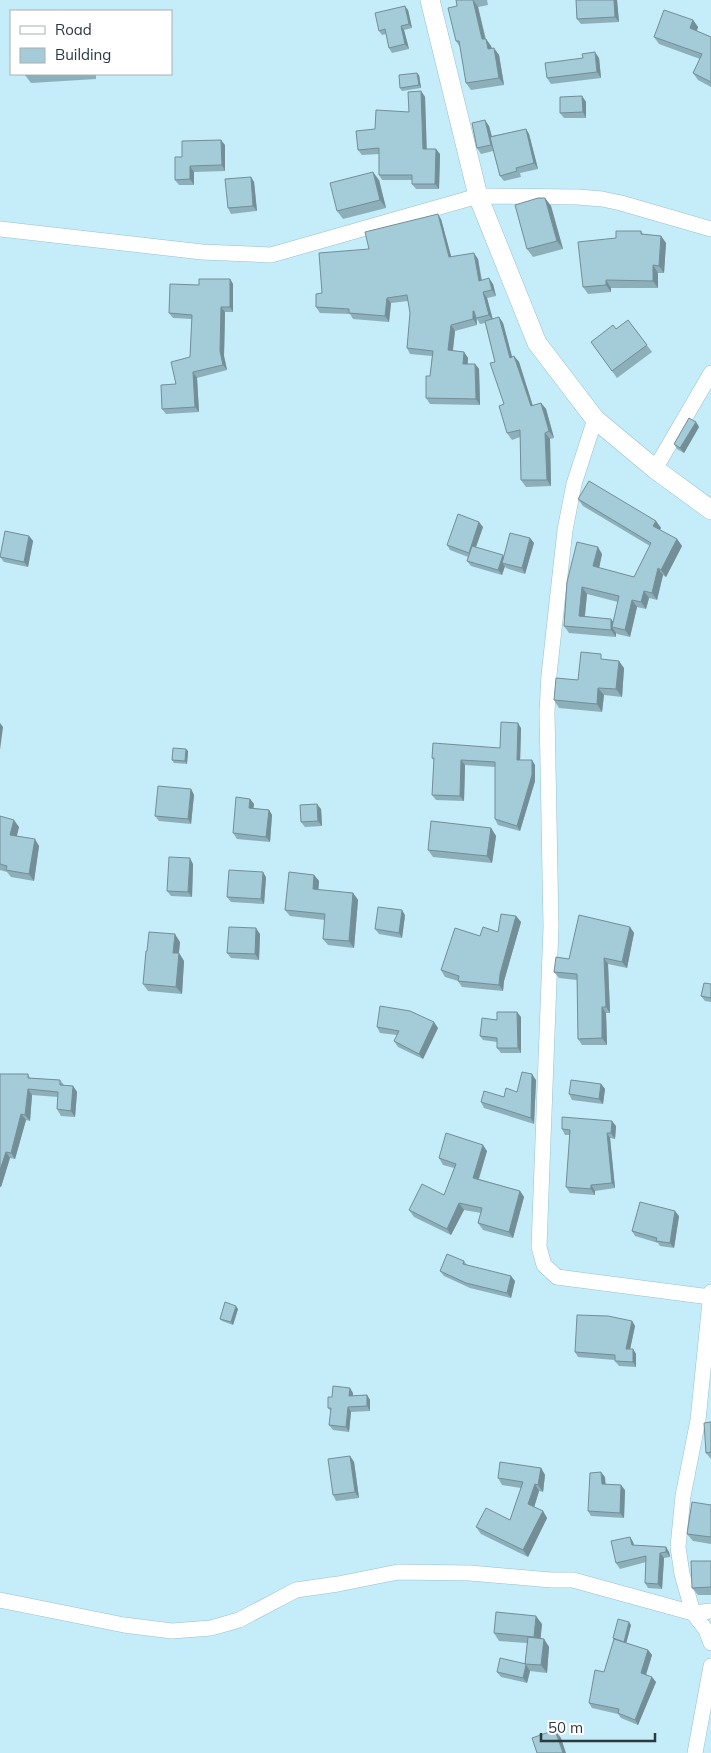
<svg xmlns="http://www.w3.org/2000/svg" width="711" height="1753" font-family="Mulish,sans-serif">
  <style>
    .lines { fill: none; stroke-linecap: round; stroke-linejoin: round }
    .minor-casing { stroke: #99c0cd; stroke-width: 16 }
    .tertiary-casing { stroke: #99c0cd; stroke-width: 20 }
    .minor { stroke: #fff; stroke-width: 15 }
    .tertiary { stroke: #fff; stroke-width: 19 }
    .wall { fill: #8dafba; fill-rule: evenodd }
    .shaded-wall { fill: #738e97 }
    .building { fill: #a4cbd8; stroke: #738e97 }
  </style>
  <rect width="100%" height="100%" fill="#c4ecf9"/>
  <g class="lines">
    <defs>
      <g id="minor">
        <path d="M0 229 202 252 271 255 478 196 578 197 602 199 621 203 711 229"/>
        <path d="M595 419 574 484 565 530 549 675 547 712 551 927 539 1247 544 1265 557 1277 710 1297"/>
        <path d="M655 469 711 373"/>
        <path d="M711 1292 698 1420 683 1496 678 1547 682 1574 693 1613 706 1630 711 1643"/>
        <path d="M0 1600 124 1625 172 1631 211 1628 239 1620 296 1590 338 1584 398 1572 470 1573 551 1580H573L693 1613 711 1611"/>
        <path d="M695 1753 711 1666"/>
      </g>
      <path id="tertiary" d="M430 0 478 196 537 343 595 419 655 469 711 510"/>
    </defs>
    <!-- minor casing -->
    <use href="#minor" class="minor-casing"/>
    <!-- tertiary casing -->
    <use href="#tertiary" class="tertiary-casing"/>
    <!-- minor -->
    <use href="#minor" class="minor"/>
    <!-- tertiary -->
    <use href="#tertiary" class="tertiary"/>
  </g>
  <!-- wall -->
  <g class="wall">
    <path d="M456 0H487L488 5 478 7 486 39 491 46 492 48 499 55 504 85 471 90 466 83 460 47 456 41 457 6Z"/>
    <path d="M576 0H617L619 22 581 24 577 19Z"/>
    <path d="M408 10 412 28 404 30 409 49 392 53 389 48 386 34 382 35 379 31Z"/>
    <path d="M693 20 698 27 697 31 711 37V87L698 80 693 73 700 59 659 44 654 37Z"/>
    <path d="M599 58 601 78 551 84 547 78Z"/>
    <path d="M25 74H96V79L31 83 25 75Z"/>
    <path d="M419 75 421 88 402 91 400 88Z"/>
    <path d="M421 91 425 97 426 149 440 154 439 189H416L412 184V180H382L379 175V154L362 155 358 150 375 129 409 112Z"/>
    <path d="M582 96 586 102V118H564L560 113Z"/>
    <path d="M489 126 492 136 526 129 529 134 538 169 520 173 521 177 504 181 500 176 493 151 481 154 477 148Z"/>
    <path d="M225 145V171L194 172V185H179L175 180 182 157Z"/>
    <path d="M251 177 254 182 257 211 231 214 228 208Z"/>
    <path d="M379 180 386 208 343 219 337 211Z"/>
    <path d="M545 198 551 206 563 249 533 257 527 249Z"/>
    <path d="M441 219 451 257 478 259 482 280 493 284 496 296 487 298 493 319 499 317 503 323 512 357 514 356 519 362 533 406 541 403 546 409 554 438 550 439 551 486 526 487 521 480 520 437 512 440 507 433 504 404 495 362 485 323 480 324 477 319V325L455 331 453 351 464 352 468 358V364H475L479 369 480 405 430 404 426 398 430 376 432 356 410 354 407 348 410 313 408 301 391 303 389 322 353 319 350 314 320 313 316 307 322 293 369 249Z"/>
    <path d="M641 231 643 234 661 236 666 243 664 273H658V288H611V292L588 294 583 287 616 238Z"/>
    <path d="M230 279 233 284V312H225L224 356 227 370 197 378 199 412 166 414 162 409 190 357 192 319 173 318 169 313 199 285Z"/>
    <path d="M628 320 652 352 617 378 591 342 616 329Z"/>
    <path d="M696 422 699 427 684 453 677 449 674 444Z"/>
    <path d="M578 499 656 521 661 528 659 530 677 539 682 546 666 577 663 575 657 600 649 598 646 609 637 607 630 637 617 634 616 633V637L569 633 564 626 567 582 602 554 599 568 634 577 650 546 583 506ZM587 594 618 602 613 621 585 616Z"/>
    <path d="M483 527 476 547 504 557 530 538 534 543 525 574 506 568 505 566 502 575 471 566 467 561 468 557 450 550 447 545Z"/>
    <path d="M29 536 33 541 28 567 4 562 0 557Z"/>
    <path d="M605 659 624 668 622 697 604 695 602 712 559 708 554 700 578 680Z"/>
    <path d="M521 728 520 760 535 765V781L520 831 498 825 495 819V767L465 765 464 801 436 800 432 795 434 761 432 758 500 748Z"/>
    <path d="M188 751 187 764 174 763 172 760Z"/>
    <path d="M191 789 194 795 191 824 159 821 155 816Z"/>
    <path d="M250 799 254 804 253 808 269 810 272 815 270 842 237 839 233 833Z"/>
    <path d="M321 809 322 826 305 827 301 822Z"/>
    <path d="M0 816 19 827 17 836 39 846 34 881 11 877 7 872 0 870Z"/>
    <path d="M491 828 496 836 492 863 433 857 428 850Z"/>
    <path d="M193 864 192 897 171 896 167 891Z"/>
    <path d="M314 875 319 881 318 890 353 893 358 900 354 948 328 945 323 939 325 920 290 916 285 910Z"/>
    <path d="M266 877 264 904 231 902 227 897Z"/>
    <path d="M405 915 402 938 379 934 375 929Z"/>
    <path d="M516 916 521 922 504 981 503 991 462 987 458 981 445 977 441 970 480 936 498 932Z"/>
    <path d="M630 927 634 933 627 968 608 964 610 1013H606L607 1045H582L578 1039 577 980 559 978 554 972 569 959Z"/>
    <path d="M260 934 259 960 231 958 227 953Z"/>
    <path d="M180 942 179 953 184 961 182 994 148 991 143 984Z"/>
    <path d="M711 984V1002L705 1001 701 996Z"/>
    <path d="M521 1017V1053H501L497 1048V1042L483 1040 480 1036 497 1020Z"/>
    <path d="M377 1027 438 1028 423 1059 398 1047 394 1041 397 1035 380 1033Z"/>
    <path d="M0 1074H28L30 1078 60 1080 64 1085 73 1086 77 1092 75 1117 61 1116 57 1109 58 1097 32 1095 30 1121 26 1120 15 1159 10 1158 1 1187H0Z"/>
    <path d="M536 1080 534 1124 484 1108 481 1102 504 1097 517 1092Z"/>
    <path d="M601 1084 605 1089 603 1104 572 1100 569 1094Z"/>
    <path d="M616 1126 615 1139 610 1138 615 1188 595 1191V1195L570 1193 566 1187 570 1135H565L562 1129Z"/>
    <path d="M487 1151 479 1179 520 1191 524 1197 513 1238 483 1230 478 1223 481 1213 464 1210 451 1235 414 1217 409 1210 444 1195 454 1168 443 1165 439 1158Z"/>
    <path d="M679 1216 674 1248 660 1246 658 1243 635 1236 632 1231Z"/>
    <path d="M464 1261 467 1265 515 1281 511 1298 470 1288 444 1276 440 1271Z"/>
    <path d="M238 1309 233 1325 222 1321 220 1319Z"/>
    <path d="M632 1321 635 1326 630 1349H633L636 1354V1367L619 1366 615 1361V1360L578 1357 575 1352Z"/>
    <path d="M353 1393V1396L367 1395 370 1400V1411L351 1412 349 1432 333 1430 329 1425 331 1411 328 1408Z"/>
    <path d="M711 1422V1459L706 1453Z"/>
    <path d="M350 1456 354 1462 359 1498 336 1501 333 1495Z"/>
    <path d="M541 1468 545 1475 543 1492 539 1491 534 1507 543 1511 547 1518 528 1557 481 1534 476 1527 510 1520 521 1488 502 1485 498 1478Z"/>
    <path d="M605 1477V1484L625 1490 624 1518 591 1516 588 1511Z"/>
    <path d="M711 1505V1544L693 1541 687 1534Z"/>
    <path d="M630 1537 633 1542 634 1545 666 1547 669 1552 670 1557 664 1558 662 1589 648 1588 645 1583 646 1562 620 1569 616 1563Z"/>
    <path d="M711 1561V1595H698L692 1588Z"/>
    <path d="M542 1624 540 1638 544 1639 549 1647 547 1673 530 1671 527 1683 501 1677 497 1672 525 1663 527 1643 499 1641 494 1633Z"/>
    <path d="M631 1625 626 1643 648 1650 652 1655 646 1674 656 1682 638 1725 621 1718 618 1714 592 1708 589 1703 604 1672 614 1640 613 1638Z"/>
  </g>
  <!-- shaded-wall -->
  <g class="shaded-wall">
    <path d="M473 0 478 7 487 47 482 39Z"/>
    <path d="M614 0H617L619 22 615 17Z"/>
    <path d="M405 6 408 10 412 28 409 24Z"/>
    <path d="M693 20 698 27 695 35 690 28Z"/>
    <path d="M401 26 404 30 409 49 405 44Z"/>
    <path d="M486 39 491 46 493 56 488 49Z"/>
    <path d="M494 48 499 55 504 85 499 78Z"/>
    <path d="M595 52 599 58 601 78 597 72Z"/>
    <path d="M417 73 419 75 421 88 419 85Z"/>
    <path d="M421 91 425 97 427 154 423 149Z"/>
    <path d="M582 96 586 102V118L583 112Z"/>
    <path d="M485 120 489 126 495 150 491 145Z"/>
    <path d="M526 129 529 134 538 169 534 163Z"/>
    <path d="M221 140 225 145V171L222 165Z"/>
    <path d="M436 149 440 154 439 189 435 184Z"/>
    <path d="M190 166 194 172V185L190 179Z"/>
    <path d="M373 172 379 180 386 208 380 200Z"/>
    <path d="M251 177 254 182 257 211 253 206Z"/>
    <path d="M545 198 551 206 563 249 557 241Z"/>
    <path d="M438 214 441 219 453 263 449 257Z"/>
    <path d="M661 236 666 243 664 273 659 266Z"/>
    <path d="M474 253 478 259 482 286 479 281Z"/>
    <path d="M653 265 658 273V288L653 281Z"/>
    <path d="M489 278 493 284 496 296 492 290Z"/>
    <path d="M230 279 233 284V312L230 307Z"/>
    <path d="M606 280 611 288V292L606 285Z"/>
    <path d="M483 292 487 298 493 321 489 315Z"/>
    <path d="M387 298 391 303 389 322 385 316Z"/>
    <path d="M221 307 225 312 224 356 227 370 223 365 220 351Z"/>
    <path d="M473 311 476 317 477 325 473 319Z"/>
    <path d="M499 317 503 323 514 364 510 358Z"/>
    <path d="M451 325 455 331 452 356 448 350Z"/>
    <path d="M464 352 468 358 467 370 463 364Z"/>
    <path d="M514 356 519 362 535 413 531 406Z"/>
    <path d="M475 364 479 369 480 405 476 399Z"/>
    <path d="M193 372 197 378 199 412 195 407Z"/>
    <path d="M541 403 546 409 554 438 549 431Z"/>
    <path d="M696 422 699 427 684 453 680 448Z"/>
    <path d="M545 433 550 439 551 486 547 480Z"/>
    <path d="M656 521 661 528 657 533 653 526Z"/>
    <path d="M479 522 483 527 472 558 469 553Z"/>
    <path d="M29 536 33 541 28 567 24 562Z"/>
    <path d="M530 538 534 543 525 574 522 568Z"/>
    <path d="M677 539 682 546 666 577 661 570Z"/>
    <path d="M598 547 602 554 598 573 593 566Z"/>
    <path d="M503 555 506 561 502 563 505 566 502 575 498 570Z"/>
    <path d="M658 568 663 575 657 600 652 593Z"/>
    <path d="M582 587 587 594 584 623 579 616Z"/>
    <path d="M644 591 649 598 646 609 641 602Z"/>
    <path d="M632 600 637 607 630 637 625 630Z"/>
    <path d="M611 619 616 626 612 627 616 633V637L611 630Z"/>
    <path d="M619 661 624 668 622 697 616 689Z"/>
    <path d="M598 688 604 695 602 712 597 704Z"/>
    <path d="M0 723 3 727 0 750Z"/>
    <path d="M518 723 521 728 520 765 517 760Z"/>
    <path d="M186 749 188 751 187 764 185 761Z"/>
    <path d="M461 760 465 765 464 801 460 796Z"/>
    <path d="M532 760 535 765V781L520 831 517 826Z"/>
    <path d="M191 789 194 795 191 824 188 819Z"/>
    <path d="M250 799 254 804 253 813 249 808Z"/>
    <path d="M317 804 321 809 322 826 318 821Z"/>
    <path d="M269 810 272 815 270 842 266 837Z"/>
    <path d="M14 820 19 827 15 842 10 835Z"/>
    <path d="M491 828 496 836 492 863 487 856Z"/>
    <path d="M35 839 39 846 34 881 29 874Z"/>
    <path d="M190 858 193 864 192 897 188 892Z"/>
    <path d="M263 872 266 877 264 904 261 899Z"/>
    <path d="M314 875 319 881 318 896 313 889Z"/>
    <path d="M353 893 358 900 354 948 349 941Z"/>
    <path d="M402 910 405 915 402 938 399 933Z"/>
    <path d="M516 916 521 922 504 981 503 991 499 985 500 974Z"/>
    <path d="M630 927 634 933 627 968 622 962Z"/>
    <path d="M256 928 260 934 259 960 255 954Z"/>
    <path d="M175 934 180 942 178 960 173 953Z"/>
    <path d="M179 953 184 961 182 994 176 987Z"/>
    <path d="M604 958 608 964 610 1013 606 1007Z"/>
    <path d="M602 1007 606 1013 607 1045 602 1038Z"/>
    <path d="M517 1012 521 1017V1053L518 1048Z"/>
    <path d="M434 1022 438 1028 423 1059 419 1054Z"/>
    <path d="M532 1074 536 1080 534 1124 531 1118Z"/>
    <path d="M601 1084 605 1089 603 1104 599 1099Z"/>
    <path d="M73 1086 77 1092 75 1117 71 1111Z"/>
    <path d="M28 1089 32 1095 30 1121 25 1115Z"/>
    <path d="M21 1114 26 1120 15 1159 11 1153Z"/>
    <path d="M612 1121 616 1126 615 1139 611 1133Z"/>
    <path d="M607 1133 610 1138 615 1188 612 1183Z"/>
    <path d="M483 1145 487 1151 477 1184 473 1178Z"/>
    <path d="M6 1152 10 1158 1 1187 0 1186V1170Z"/>
    <path d="M591 1185 595 1191V1195L591 1189Z"/>
    <path d="M520 1191 524 1197 513 1238 509 1232Z"/>
    <path d="M459 1203 464 1210 451 1235 447 1229Z"/>
    <path d="M675 1211 679 1216 674 1248 670 1243Z"/>
    <path d="M511 1276 515 1281 511 1298 507 1293Z"/>
    <path d="M236 1306 238 1309 233 1325 231 1322Z"/>
    <path d="M632 1321 635 1326 629 1354 626 1349Z"/>
    <path d="M633 1349 636 1354V1367L633 1362Z"/>
    <path d="M350 1388 353 1393V1401L349 1396Z"/>
    <path d="M367 1395 370 1400V1411L367 1406Z"/>
    <path d="M348 1407 351 1412 349 1432 346 1427Z"/>
    <path d="M350 1456 354 1462 359 1498 355 1492Z"/>
    <path d="M541 1468 545 1475 543 1492 538 1485Z"/>
    <path d="M601 1472 605 1477 606 1489 602 1484Z"/>
    <path d="M535 1484 539 1491 533 1511 528 1504Z"/>
    <path d="M621 1485 625 1490 624 1518 620 1513Z"/>
    <path d="M543 1511 547 1518 528 1557 523 1550Z"/>
    <path d="M630 1537 633 1542 635 1550 632 1545Z"/>
    <path d="M666 1547 669 1552 670 1557 666 1552Z"/>
    <path d="M660 1553 664 1558 662 1589 658 1584Z"/>
    <path d="M536 1616 542 1624 540 1645 534 1637Z"/>
    <path d="M629 1622 631 1625 626 1644 624 1642Z"/>
    <path d="M544 1639 549 1647 547 1673 541 1665Z"/>
    <path d="M648 1650 652 1655 645 1678 641 1673Z"/>
    <path d="M526 1665 530 1671 527 1683 523 1678Z"/>
    <path d="M652 1677 656 1682 638 1725 635 1720Z"/>
    <path d="M555 1730 561 1738 566 1753H563Z"/>
  </g>
  <!-- building -->
  <g class="building">
    <path d="M456 0H473L482 39H486L488 49 494 48 499 78 466 83 459 41H456L448 8 457 6Z"/>
    <path d="M576 0H614L615 17 577 19Z"/>
    <path d="M405 6 409 24 401 26 405 44 389 48 385 29 379 31 375 13Z"/>
    <path d="M664 10 693 20 690 28 711 37V82L693 73 702 54 654 37Z"/>
    <path d="M595 52 597 72 547 78 545 63 583 58 582 54Z"/>
    <path d="M417 73 419 85 400 88 399 75Z"/>
    <path d="M25 74H48L25 75Z"/>
    <path d="M421 91 423 149H436L435 184H412V175H379V148L358 150 356 131 375 129 376 110 409 112 408 92Z"/>
    <path d="M582 96 583 112 560 113V97Z"/>
    <path d="M485 120 491 145 477 148 472 123Z"/>
    <path d="M526 129 534 163 516 168 517 171 500 176 490 137Z"/>
    <path d="M221 140 222 165 190 166V179L175 180V157H182V141Z"/>
    <path d="M373 172 380 200 337 211 330 183Z"/>
    <path d="M251 177 253 206 228 208 225 179Z"/>
    <path d="M538 198H545L557 241 527 249 515 205Z"/>
    <path d="M438 214 449 257 474 253 479 281 489 278 492 290 483 292 489 315 476 318 474 311H473V319L451 325 448 350 464 352 463 364H475L476 399 426 398V376H430L433 351 407 348 410 313 407 295 387 298 385 316 349 313V309L316 307V294L322 293 319 253 369 249 365 232Z"/>
    <path d="M616 231H641V234L661 236 659 266 653 265V281L606 280V285L583 287 578 242 616 238Z"/>
    <path d="M199 279H230V307H221L220 351 223 365 193 372 195 407 162 409 161 385 176 384 171 362 190 357 192 315 169 313 170 284 199 285Z"/>
    <path d="M499 317 510 358 514 356 531 406 541 403 549 431 545 433 547 480H521L520 430 507 433 499 406 504 404 490 363 495 362 485 321Z"/>
    <path d="M628 320 647 345 612 371 591 342 613 325 616 329Z"/>
    <path d="M689 418 696 422 680 448 674 444Z"/>
    <path d="M589 481 656 521 653 526 677 539 661 570 658 568 652 593 644 591 641 602 632 600 625 630 612 627 619 596 582 587 579 616 611 619V630L564 626 567 582 577 542 598 547 593 566 634 577 651 543 578 499Z"/>
    <path d="M458 514 479 522 469 553 447 545Z"/>
    <path d="M5 531 29 536 24 562 0 557Z"/>
    <path d="M510 533 530 538 522 568 502 563Z"/>
    <path d="M472 546 503 555 498 570 467 561Z"/>
    <path d="M581 652 601 654V659L619 661 616 689 598 688 597 704 554 700 556 678 578 680Z"/>
    <path d="M501 722 518 723 517 760H532V775L517 826 495 819V762L461 760 460 796 432 795 434 758H432L433 743 500 748Z"/>
    <path d="M173 748 186 749 185 761 172 760Z"/>
    <path d="M158 786 191 789 188 819 155 816Z"/>
    <path d="M236 797 250 799 249 808 269 810 266 837 233 833Z"/>
    <path d="M317 804 318 821 301 822 300 805Z"/>
    <path d="M0 816 14 820 10 835 35 839 29 874 6 870 7 866 0 864Z"/>
    <path d="M431 821 491 828 487 856 428 850Z"/>
    <path d="M169 857 190 858 188 892 167 891Z"/>
    <path d="M229 870 263 872 261 899 227 897Z"/>
    <path d="M289 872 314 875 313 889 353 893 349 941 323 939 325 914 285 910Z"/>
    <path d="M378 907 402 910 399 933 375 929Z"/>
    <path d="M501 914 516 916 500 974 499 985 458 981 459 976 441 970 455 928 480 936 483 927 498 932Z"/>
    <path d="M579 915 630 927 622 962 604 958 606 1007H602V1038L578 1039 577 974 554 972 556 957 569 959Z"/>
    <path d="M229 927 256 928 255 954 227 953Z"/>
    <path d="M149 932 175 934 173 953H179L176 987 143 984 146 951H147Z"/>
    <path d="M704 983 711 984V998L701 996Z"/>
    <path d="M380 1006 410 1011 434 1022 419 1054 394 1041 399 1031 377 1027Z"/>
    <path d="M497 1012H517L518 1048H497V1038L480 1036 482 1018 497 1020Z"/>
    <path d="M522 1072 532 1074 531 1118 481 1102 484 1091 504 1097 506 1088 517 1092Z"/>
    <path d="M0 1074H28V1078L60 1080V1085L73 1086 71 1111 57 1109 58 1092 28 1089 25 1115 21 1114 11 1153 6 1152 0 1170Z"/>
    <path d="M571 1080 601 1084 599 1099 569 1094Z"/>
    <path d="M562 1117 612 1121 611 1133H607L612 1183 591 1185V1189L566 1187 570 1130 562 1129Z"/>
    <path d="M446 1133 483 1145 473 1178 520 1191 509 1232 478 1223 482 1208 459 1203 447 1229 409 1210 422 1184 444 1195 456 1164 439 1158Z"/>
    <path d="M640 1202 675 1211 670 1243 656 1241 657 1238 632 1231Z"/>
    <path d="M447 1254 464 1261 463 1264 511 1276 507 1293 466 1283 440 1271Z"/>
    <path d="M225 1302 236 1306 231 1322 220 1319Z"/>
    <path d="M577 1315 608 1316 632 1321 626 1349H633V1362L615 1361V1355L575 1352Z"/>
    <path d="M333 1386 350 1388 349 1396 367 1395V1406L348 1407 346 1427 329 1425 331 1408H328V1397H332Z"/>
    <path d="M711 1422V1452L706 1453 704 1423Z"/>
    <path d="M350 1456 355 1492 333 1495 328 1459Z"/>
    <path d="M500 1462 541 1468 538 1485 535 1484 528 1504 543 1511 523 1550 476 1527 486 1508 510 1520 523 1482 498 1478Z"/>
    <path d="M601 1472 602 1484 621 1485 620 1513 588 1511 590 1473Z"/>
    <path d="M692 1502 711 1505V1537L687 1534Z"/>
    <path d="M630 1537 632 1545 666 1547V1552L660 1553 658 1584 645 1583 646 1556 616 1563 611 1541Z"/>
    <path d="M691 1561H711V1587L692 1588Z"/>
    <path d="M496 1612 536 1616 534 1637 494 1633Z"/>
    <path d="M618 1619 629 1622 624 1642 613 1638Z"/>
    <path d="M528 1637 544 1639 541 1665 525 1664Z"/>
    <path d="M614 1639 648 1650 641 1673 652 1677 635 1720 618 1713 619 1709 589 1703 595 1670 604 1672Z"/>
    <path d="M500 1658 526 1664H525L526 1665 523 1678 497 1672Z"/>
    <path d="M555 1730 563 1753H537L532 1738Z"/>
  </g>
  <!-- legend -->
  <rect x="10" y="10" width="162" height="65" fill="#ffffff" stroke="#aab0b2"/>
  <rect x="20" y="26" width="25" height="8" fill="#ffffff" stroke="#aab0b2"/>
  <text x="55" y="35" font-size="15" fill="#2a3a3f">Road</text>
  <rect x="20" y="48" width="25" height="15" fill="#a4cbd8" stroke="#aab0b2"/>
  <text x="55" y="60" font-size="15" fill="#2a3a3f">Building</text>
  <!-- scale -->
  <path d="M541 1733v8h114v-8" fill="none" stroke="#2a3a3f" stroke-width="2.5"/>
  <text x="548" y="1733" font-size="15" fill="#2a3a3f" stroke="#ffffff" stroke-width="4" paint-order="stroke">50 m</text>
</svg>
